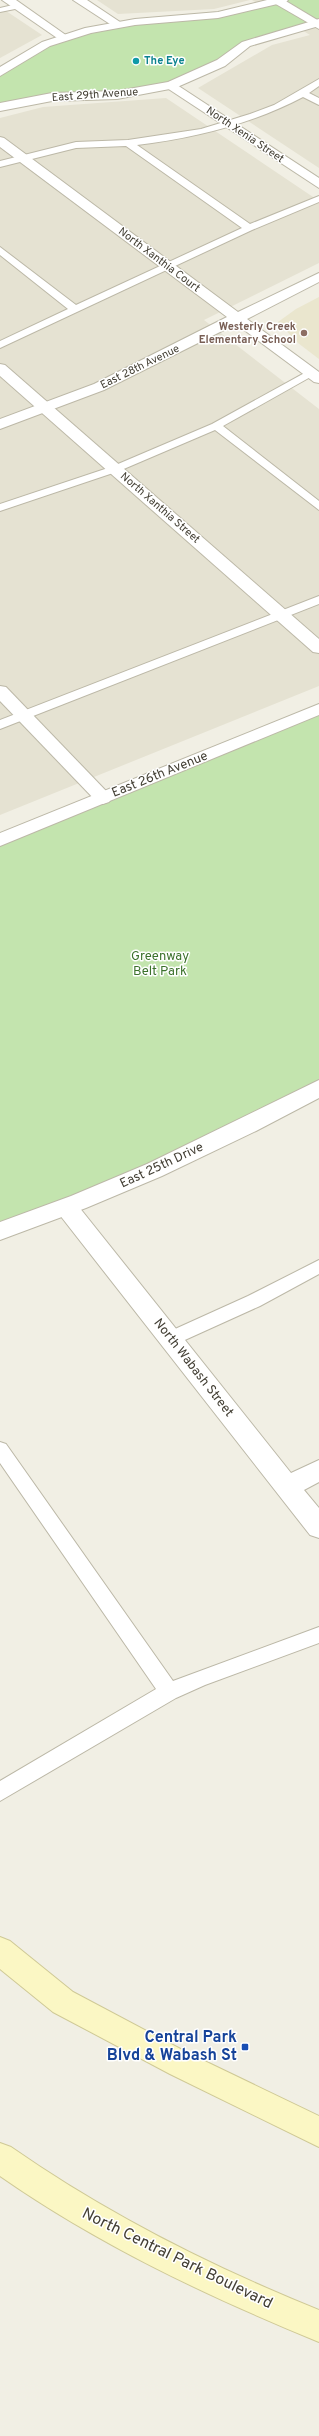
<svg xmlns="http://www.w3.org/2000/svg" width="319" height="2436" font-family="Overpass,sans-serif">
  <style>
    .residential { fill: #e5e2d2 }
    .education { fill: #eae6ce }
    .green { fill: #c3e4ae }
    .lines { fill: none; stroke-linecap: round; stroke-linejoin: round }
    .service-casing { stroke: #bcb8a7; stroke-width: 2 }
    .minor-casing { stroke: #bcb8a7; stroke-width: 2 }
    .tertiary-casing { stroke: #bcb8a7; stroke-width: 2 }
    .secondary-casing { stroke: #cfc996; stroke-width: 2 }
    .service { fill: #fff; fill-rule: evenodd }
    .minor { fill: #fff; fill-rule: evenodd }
    .tertiary { fill: #fff; fill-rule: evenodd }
    .secondary { fill: #fbf7c4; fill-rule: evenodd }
    .culture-dot { fill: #0f9aa8; stroke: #fff; stroke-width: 1.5 }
    .education-dot { fill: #8d6e63; stroke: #fff; stroke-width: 1.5 }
    .transit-dot { fill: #1a4fb4; stroke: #fff; stroke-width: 1.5 }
    .labels { text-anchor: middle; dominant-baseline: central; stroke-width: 3; stroke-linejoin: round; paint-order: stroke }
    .far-culture-label { font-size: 11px; font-weight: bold; fill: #0d838f; stroke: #fff; text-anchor: start }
    .far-street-label { font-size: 11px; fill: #433f34; stroke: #fff }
    .far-education-label { font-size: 11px; font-weight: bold; fill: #785e54; stroke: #fff; text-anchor: end }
    .street-label { font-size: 13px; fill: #433f34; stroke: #fff }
    .park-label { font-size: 13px; fill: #3b712b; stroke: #fff }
    .near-transit-label { font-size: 16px; font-weight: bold; fill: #164399; stroke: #fff; text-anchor: end }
    .near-street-label { font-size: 16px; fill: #433f34; stroke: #fff }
  </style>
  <rect width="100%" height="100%" fill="#f1efe4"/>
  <!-- residential -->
  <g class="residential">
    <path d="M97 0H250L214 9 118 14Z"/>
    <path d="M252 0H319V168L198 88 272 45 310 35Z"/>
    <path d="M0 7 42 35 0 58Z"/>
    <path d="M166 98 319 201V263L204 320 319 409V686L0 815V118L43 107Z"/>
  </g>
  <!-- education -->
  <path class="education" d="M319 297V359L298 343 278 322 296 309Z"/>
  <!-- green -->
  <g class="green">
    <path d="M282 0H319V22L259 39 221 63 147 91 52 97 0 107V72L46 45 89 30 201 17Z"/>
    <path d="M319 709V1088L0 1231V840Z"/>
  </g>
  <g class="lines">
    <defs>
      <g id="service">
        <path d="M17 4 21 6 20 8 0 12V8Z"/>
        <path d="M319 79V86L309 93 319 98V105L303 97C252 124 194 138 137 145L250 224 319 196V202L252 230 0 348V341L68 309 0 255V247L76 305 242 228 126 146 76 148 0 167V161L76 142 128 140 201 129 250 114 274 105Z"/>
        <path d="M310 370 315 373 314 375 223 426 319 501V510L215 430 119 471 0 511V504L111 467 212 424Z"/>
        <path d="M319 596V604L0 729V720Z"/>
        <path d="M319 1260V1274L260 1306 176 1344 170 1346 164 1344 162 1339 164 1334 248 1296Z"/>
        <path d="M0 1442 6 1444 173 1681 319 1627V1643L205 1685 176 1698 0 1801V1781L156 1689 0 1463Z"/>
      </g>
      <g id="minor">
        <path d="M2 0H16L70 38 68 40H60Z"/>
        <path d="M73 0H87L123 24 121 26H113Z"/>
        <path d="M273 0H284L319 21V29L274 3Z"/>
        <path d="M171 81 319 178V188L167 88 165 85Z"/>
        <path d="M0 137 4 138 238 312 319 273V282L247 319 319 372V383L314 382 236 324 104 390 0 429V419L94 384 227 317 0 147Z"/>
        <path d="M0 686 6 687 109 794 112 798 109 802 103 804 97 802 0 701Z"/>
        <path d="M67 1200 75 1202 291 1473 319 1460V1482L304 1490 319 1508V1538L310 1535 59 1214 56 1208 59 1202Z"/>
      </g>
      <g id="tertiary">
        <path d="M267 0H288L286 2 218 18 135 25 91 33 50 46 0 76V67L42 42 85 28 135 19 218 12Z"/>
        <path d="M319 19V26L250 46 225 66 175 88 117 99 52 101 0 111V103L52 93 117 91 168 82 217 60 242 42Z"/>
        <path d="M0 364 5 365 319 639V653L313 652 0 376Z"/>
        <path d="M319 704V715L0 846V833Z"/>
        <path d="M319 1080V1098L256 1131 162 1176 86 1208 0 1240V1222L71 1196 147 1164Z"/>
      </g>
      <g id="secondary">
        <path d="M0 1937 10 1941 73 1992 190 2054 319 2116V2147L170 2074 53 2012 0 1969Z"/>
        <path d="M0 2143 11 2147C107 2214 210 2266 319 2310V2342C207 2296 99 2245 0 2176Z"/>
      </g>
    </defs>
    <!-- service casing -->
    <use href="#service" class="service-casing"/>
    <!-- minor casing -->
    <use href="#minor" class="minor-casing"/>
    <!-- tertiary casing -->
    <use href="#tertiary" class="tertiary-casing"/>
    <!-- secondary casing -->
    <use href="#secondary" class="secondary-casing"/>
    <!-- service -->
    <use href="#service" class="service"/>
    <!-- minor -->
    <use href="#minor" class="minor"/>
    <!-- tertiary -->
    <use href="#tertiary" class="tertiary"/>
    <!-- secondary -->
    <use href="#secondary" class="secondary"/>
  </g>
  <!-- markers -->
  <circle class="culture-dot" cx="136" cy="61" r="4"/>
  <circle class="education-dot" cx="304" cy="333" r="4"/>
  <rect class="transit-dot" x="241" y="2043" width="8" height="8" rx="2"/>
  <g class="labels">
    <!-- far-culture labels -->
    <g class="far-culture-label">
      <text x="144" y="61">The Eye</text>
    </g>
    <!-- far-street labels -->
    <g class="far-street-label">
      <text transform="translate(95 95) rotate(-4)">East 29th Avenue</text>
      <text transform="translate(245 135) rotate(34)">North Xenia Street</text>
      <text transform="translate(159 260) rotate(37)">North Xanthia Court</text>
      <text transform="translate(140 367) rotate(-26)">East 28th Avenue</text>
      <text transform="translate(160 508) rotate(41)">North Xanthia Street</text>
    </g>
    <!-- far-education labels -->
    <g class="far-education-label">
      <text x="296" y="327">Westerly Creek<tspan x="296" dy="13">Elementary School</tspan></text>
    </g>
    <!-- street labels -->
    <g class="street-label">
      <text transform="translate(160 775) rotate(-22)">East 26th Avenue</text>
      <text transform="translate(162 1166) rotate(-25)">East 25th Drive</text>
      <text transform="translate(193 1368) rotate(52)">North Wabash Street</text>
    </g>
    <!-- park labels -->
    <g class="park-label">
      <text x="160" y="957">Greenway<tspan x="160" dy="15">Belt Park</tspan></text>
    </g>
    <!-- near-transit labels -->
    <g class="near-transit-label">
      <text x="237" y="2038">Central Park<tspan x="237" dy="18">Blvd &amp; Wabash St</tspan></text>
    </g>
    <!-- near-street labels -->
    <g class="near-street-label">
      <text transform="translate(177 2259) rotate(26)">North Central Park Boulevard</text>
    </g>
  </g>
</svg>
